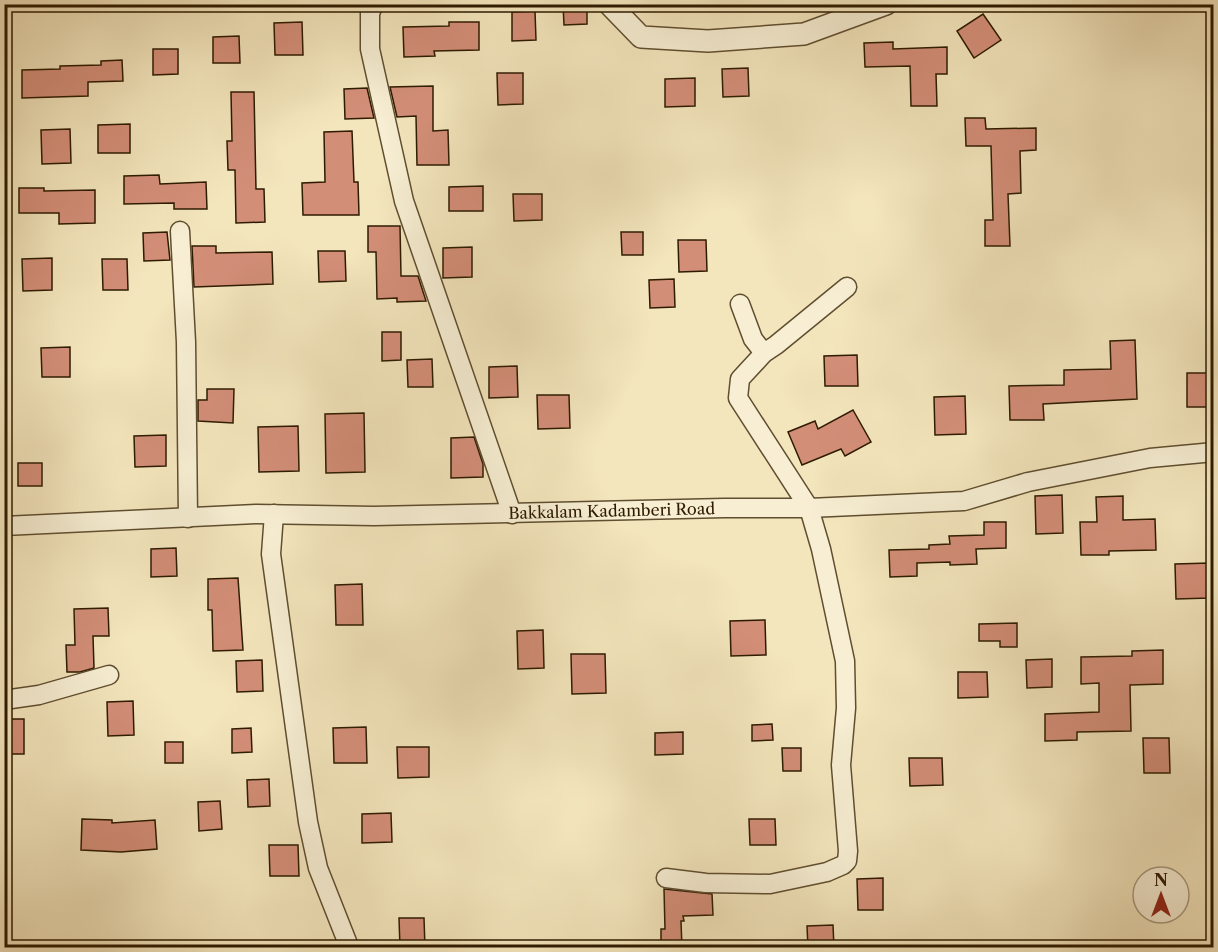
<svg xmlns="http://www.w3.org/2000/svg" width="1218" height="952" font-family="'Libre Caslon Text',serif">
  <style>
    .building { fill: #d38e78; stroke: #2e1b00; stroke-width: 1.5 }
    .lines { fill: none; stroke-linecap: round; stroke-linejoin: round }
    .minor-casing { stroke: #5f4e2f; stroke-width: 21 }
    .tertiary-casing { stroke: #5f4e2f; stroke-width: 24 }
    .minor { stroke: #f7eed3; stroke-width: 18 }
    .tertiary { stroke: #f7eed3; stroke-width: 21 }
    .labels { text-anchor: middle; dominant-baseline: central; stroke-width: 5; stroke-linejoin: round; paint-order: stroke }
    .street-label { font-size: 16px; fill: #2e1b00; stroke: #f7eed3 }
  </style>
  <rect width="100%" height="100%" fill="#f3e5bc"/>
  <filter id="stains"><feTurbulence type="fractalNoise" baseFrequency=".00333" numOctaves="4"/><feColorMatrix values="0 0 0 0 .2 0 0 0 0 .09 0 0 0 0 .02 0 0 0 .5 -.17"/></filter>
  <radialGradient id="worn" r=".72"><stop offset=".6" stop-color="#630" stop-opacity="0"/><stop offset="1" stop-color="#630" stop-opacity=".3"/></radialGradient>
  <!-- building -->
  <g class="building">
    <path d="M563 4H587V24L564 25Z"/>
    <path d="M535 11 536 40 512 41V12Z"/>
    <path d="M983 14 1001 40 974 58 957 31Z"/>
    <path d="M302 22 303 55H275L274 23Z"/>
    <path d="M449 22H479V50L434 51 435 56 404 57 403 27 449 26Z"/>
    <path d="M239 36 240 63H213V37Z"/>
    <path d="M893 42V49L947 47V74H936L937 106H911L910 66 865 67 864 43Z"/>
    <path d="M153 49H178V74L153 75Z"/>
    <path d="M122 60 123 81 88 82V96L22 98V70L60 69V66L101 65V61Z"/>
    <path d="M748 68 749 96 723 97 722 69Z"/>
    <path d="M497 73H523V104L498 105Z"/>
    <path d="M695 78V106L665 107V79Z"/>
    <path d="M433 86V131L448 130 449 165H417L416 116 397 117 390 87Z"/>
    <path d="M367 88 374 118 345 119 344 89Z"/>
    <path d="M231 92H254L256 189H264L265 222 236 223 235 170H228L227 141H232Z"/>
    <path d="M965 118H985L986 129 1036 128V150L1020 151 1021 193 1008 194 1010 246H985V220H993L991 146H966Z"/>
    <path d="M130 124V153H98V125Z"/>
    <path d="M70 129 71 163 42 164 41 130Z"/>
    <path d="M352 131 354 182H358L359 215H303L302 183 325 182 324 132Z"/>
    <path d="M159 175 160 184 206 182 207 209H174V203L124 204V176Z"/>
    <path d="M483 186V211H449V187Z"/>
    <path d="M19 188H44V191L95 190V223L59 224V213H19Z"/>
    <path d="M513 194H542V220L514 221Z"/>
    <path d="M368 226H400L401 276H418L426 301 397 302V298L377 299 376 252H368Z"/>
    <path d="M167 232 170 260 144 261 143 233Z"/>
    <path d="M621 232H643V255H622Z"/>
    <path d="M678 240H706L707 271 679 272Z"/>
    <path d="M192 246H216V253L272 252 273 284 194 287Z"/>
    <path d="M472 247V277L443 278V248Z"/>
    <path d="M318 251H345L346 281 319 282Z"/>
    <path d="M52 258V290L23 291 22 259Z"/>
    <path d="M102 259H127L128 290H103Z"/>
    <path d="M674 279 675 307 650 308 649 280Z"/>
    <path d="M382 332H401V360L382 361Z"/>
    <path d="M1135 340 1137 399 1043 404 1044 420H1010L1009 386 1064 385V370L1111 369 1110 341Z"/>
    <path d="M70 347V377H42L41 348Z"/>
    <path d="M857 355 858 386H825L824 356Z"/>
    <path d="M432 359 433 387H408L407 360Z"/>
    <path d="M517 366 518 397 489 398V367Z"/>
    <path d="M1187 373H1211L1212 407H1187Z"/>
    <path d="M207 389H234L233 423 198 421V400H207Z"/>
    <path d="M537 395H569L570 428 538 429Z"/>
    <path d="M965 396 966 434 935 435 934 397Z"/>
    <path d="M853 410 871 442 845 456 841 449 802 465 788 432 815 421 818 429Z"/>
    <path d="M364 413 365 472 326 473 325 414Z"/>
    <path d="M298 426 299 471 259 472 258 427Z"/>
    <path d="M166 435V466L135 467 134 436Z"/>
    <path d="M474 437 483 464V477L451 478V438Z"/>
    <rect x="18" y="463" width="24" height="23"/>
    <path d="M1062 495 1063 533 1036 534 1035 496Z"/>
    <path d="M1123 496V520L1155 519 1156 550 1109 551V555H1081L1080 522H1097L1096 497Z"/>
    <path d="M984 522H1006V548L976 549 977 564 950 565V562L917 563V576L890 577 889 550 929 549V545L950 544 949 536 984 535Z"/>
    <path d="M176 548 177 576 151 577V549Z"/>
    <path d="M1210 563V598L1176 599 1175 564Z"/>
    <path d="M238 578 243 650 213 651 212 610H208V579Z"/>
    <path d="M362 584 363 625H336L335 585Z"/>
    <path d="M108 608 109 636H93L94 668 80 672H67L66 645H75L74 609Z"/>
    <path d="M765 620 766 655 731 656 730 621Z"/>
    <path d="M1017 623V647H1000V641H979V624Z"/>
    <path d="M543 630 544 668 518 669 517 631Z"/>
    <path d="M1163 650V684L1130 685 1131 731 1077 732V740L1045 741V714L1099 712V683L1081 684V657L1132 656V651Z"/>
    <path d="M571 654H605L606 693 572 694Z"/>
    <path d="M1052 659V687L1027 688 1026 660Z"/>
    <path d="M262 660 263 691 237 692 236 661Z"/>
    <path d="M958 672H987L988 697 958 698Z"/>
    <path d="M133 701 134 735 108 736 107 702Z"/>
    <rect x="4" y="719" width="20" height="35"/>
    <path d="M772 724 773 740 752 741V725Z"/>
    <path d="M366 727 367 763H334L333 728Z"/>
    <path d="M251 728 252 752 232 753V729Z"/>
    <path d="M683 732V754L655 755V733Z"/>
    <path d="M1143 738H1169L1170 773H1144Z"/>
    <rect x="165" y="742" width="18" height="21"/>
    <path d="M397 747H429V777L398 778Z"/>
    <path d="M782 748H801V771H783Z"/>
    <path d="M909 758H942L943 785 910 786Z"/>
    <path d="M269 779 270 806 248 807 247 780Z"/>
    <path d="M220 801 222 829 199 831 198 802Z"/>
    <path d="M391 813 392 842 362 843V814Z"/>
    <path d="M82 819 112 820V823L155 820 157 849 121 852 81 850Z"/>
    <path d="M749 819H775L776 845H750Z"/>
    <path d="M269 845H298L299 876H270Z"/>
    <path d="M883 878V910H858L857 879Z"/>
    <path d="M664 889 712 894 713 915 683 916 684 921H681L682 948H661V929H665Z"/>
    <path d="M399 918H424L425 948H400Z"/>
    <path d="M833 925 834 948H808L807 926Z"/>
  </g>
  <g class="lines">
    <defs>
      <g id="minor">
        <path d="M374 4 370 13V49L404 201 512 514"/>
        <path d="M180 231 186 342 188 518"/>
        <path d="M740 304 753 339 764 353"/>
        <path d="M274 514 271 554 308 822 318 868 348 944"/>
        <path id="s1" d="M4 526 256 514 374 516 724 508H809L964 501 1028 482 1150 458 1214 452"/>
        <path d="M4 700 39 695 109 675"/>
        <path d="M666 878 706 883 770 884 827 872 843 865 847 861 848 851 841 765 846 708 845 661 821 549 809 508 738 398 740 379 764 353 776 345 847 287"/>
      </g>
      <path id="tertiary" d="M609 4 641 37 708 41 804 34 886 4"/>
    </defs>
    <!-- minor casing -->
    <use href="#minor" class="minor-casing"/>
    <!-- tertiary casing -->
    <use href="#tertiary" class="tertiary-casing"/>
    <!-- minor -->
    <use href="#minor" class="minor"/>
    <!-- tertiary -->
    <use href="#tertiary" class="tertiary"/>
  </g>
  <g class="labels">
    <!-- street labels -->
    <g class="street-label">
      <text stroke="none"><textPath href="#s1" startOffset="608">Bakkalam Kadamberi Road</textPath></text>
    </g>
  </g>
  <!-- margin -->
  <rect width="1218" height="952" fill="none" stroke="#f3e5bc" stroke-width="24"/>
  <rect x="6" y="6" width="1206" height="940" fill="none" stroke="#2e1b00" stroke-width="3"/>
  <rect x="12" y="12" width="1194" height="928" fill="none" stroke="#2e1b00" stroke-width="1.5"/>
  <!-- north arrow -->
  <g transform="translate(1161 895)"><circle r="28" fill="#f7eed3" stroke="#a79a7f" stroke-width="1.5"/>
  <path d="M0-4.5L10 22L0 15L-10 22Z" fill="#8f2418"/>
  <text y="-9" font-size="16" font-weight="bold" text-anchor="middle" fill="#2e1b00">N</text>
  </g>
  <rect width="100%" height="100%" filter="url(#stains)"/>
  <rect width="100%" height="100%" fill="url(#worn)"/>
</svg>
